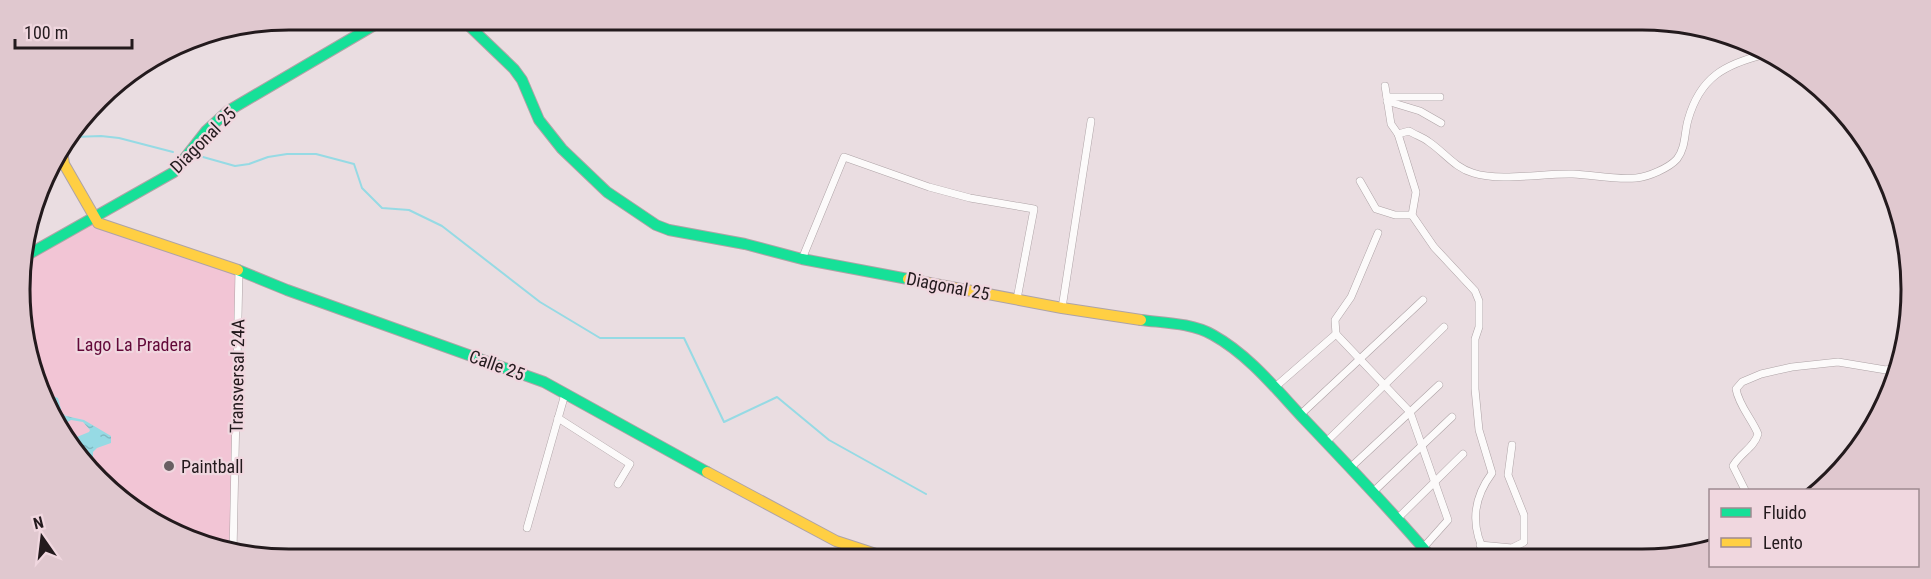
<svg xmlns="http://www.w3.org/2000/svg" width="1931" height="579" font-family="'Roboto Condensed',sans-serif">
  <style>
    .park { fill: #f2c5d5 }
    .water { fill: url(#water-ripples); fill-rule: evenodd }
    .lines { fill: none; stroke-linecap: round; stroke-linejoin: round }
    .stream { stroke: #96dae4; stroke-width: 2 }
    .street-casing { stroke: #aea3a6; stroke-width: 8 }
    .fast-casing { stroke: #aea3a6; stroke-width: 12 }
    .slow-casing { stroke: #aea3a6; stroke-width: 12 }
    .street { stroke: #fcfafa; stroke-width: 7 }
    .fast { stroke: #16e098; stroke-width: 10 }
    .slow { stroke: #ffcf43; stroke-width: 10 }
    .poi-dot { fill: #695e62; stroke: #f0d7df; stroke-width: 2 }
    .labels { text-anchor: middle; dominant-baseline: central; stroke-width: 4.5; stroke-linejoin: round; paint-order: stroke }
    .street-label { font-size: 18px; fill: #231a1d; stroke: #f0d7df }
    .park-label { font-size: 18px; fill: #620838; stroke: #f0d7df }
    .poi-label { font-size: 18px; fill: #231a1d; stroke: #f0d7df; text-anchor: start }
    .rim { fill: none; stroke: #231a1d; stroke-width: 3 }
  </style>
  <defs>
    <pattern id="water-ripples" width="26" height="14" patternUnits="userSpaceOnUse" patternTransform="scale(1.5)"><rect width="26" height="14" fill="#96dae4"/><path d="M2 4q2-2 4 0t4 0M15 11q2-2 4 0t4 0" fill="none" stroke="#81bac3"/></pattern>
  </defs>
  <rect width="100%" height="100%" fill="#eadde1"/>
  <!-- park -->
  <path class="park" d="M93 217 239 270 233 553 139 514 65 440 29 359 22 258Z"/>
  <!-- water -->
  <path class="water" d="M44 393 58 398 62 413 66 416 84 420 111 436V443L97 448 93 452V457L100 474 87 461 86 450 77 445 73 448 65 440ZM71 420 83 422 90 430 89 432 72 439 67 438 62 429 64 424Z"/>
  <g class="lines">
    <!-- stream -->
    <g class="stream">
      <path d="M73 137 101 136 119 138 173 152"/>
      <path d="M203 157 235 166 249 164 268 157 287 154H316L354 164 362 188 382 208 409 210 442 226 540 302 600 338H684L724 422 777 397 829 440 926 494"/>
    </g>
    <defs>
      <g id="street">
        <path d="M1385 86 1391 124 1398 134 1416 192 1412 215 1434 247 1475 291 1479 301V327L1475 339V389L1479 430 1492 473C1472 500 1470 527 1487 557"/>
        <path d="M1387 97H1440"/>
        <path d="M1387 101 1420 111 1441 123"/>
        <path d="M1398 134 1409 131C1415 135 1423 137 1429 142 1444 152 1455 168 1473 173 1501 182 1543 173 1573 174 1593 175 1616 180 1636 178 1648 177 1669 168 1677 159 1686 147 1684 134 1688 120 1700 77 1725 64 1766 54"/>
        <path d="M1360 181 1376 209 1395 215H1412"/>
        <path d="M802 259 844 157 929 187 970 198 1034 209 1017 299"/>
        <path d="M1062 308 1091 121"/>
        <path d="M1336 334 1410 412 1448 520 1423 548"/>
        <path d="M1274 388 1336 334 1335 320 1351 297 1378 233"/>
        <path d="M1300 415 1423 300"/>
        <path d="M558 418 630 464 618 484"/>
        <path d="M1326 442 1444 327"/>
        <path d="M1350 468 1439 385"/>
        <path d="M1745 490 1733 466C1740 453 1754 448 1758 434 1752 419 1739 406 1736 389L1742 382 1761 374 1792 367 1838 362 1886 370 1897 367"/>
        <path d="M1373 492 1452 417"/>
        <path d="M1397 519 1463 454"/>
        <path d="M527 528 565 394"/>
        <path d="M1480 545 1512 548 1524 542V515L1508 475 1512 445"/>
        <path d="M233 553 239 270"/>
      </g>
      <g id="fast">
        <path d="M463 20 514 69 522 80 539 120 562 149 607 192 656 225 669 230 745 244 802 259 908 279"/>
        <path d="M22 258 174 172 206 131 228 111 383 20"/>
        <path d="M238 270 287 290 544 382 707 472"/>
        <path d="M1141 320C1165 323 1192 323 1213 335 1249 355 1276 389 1304 419 1347 464 1390 509 1431 557"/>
      </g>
      <g id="slow">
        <path d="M62 151 64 164 98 223 238 270"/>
        <path d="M908 279 1062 308 1141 320"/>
        <path d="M707 472 836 541 882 556"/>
      </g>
    </defs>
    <!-- street casing -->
    <use href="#street" class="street-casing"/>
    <!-- fast casing -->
    <use href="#fast" class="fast-casing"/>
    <!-- slow casing -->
    <use href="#slow" class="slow-casing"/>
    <!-- street -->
    <use href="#street" class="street"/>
    <!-- fast -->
    <use href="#fast" class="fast"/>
    <!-- slow -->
    <use href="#slow" class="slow"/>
  </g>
  <!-- markers -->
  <circle class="poi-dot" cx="169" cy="466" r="6"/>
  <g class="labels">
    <!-- street labels -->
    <g class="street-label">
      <text transform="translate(203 140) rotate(-45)">Diagonal 25</text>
      <text transform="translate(948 286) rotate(11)">Diagonal 25</text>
      <text transform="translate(497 365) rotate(20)">Calle 25</text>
      <text transform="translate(237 376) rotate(-89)">Transversal 24A</text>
    </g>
    <!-- park labels -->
    <g class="park-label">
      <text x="134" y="344">Lago La Pradera</text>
    </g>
    <!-- poi labels -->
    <g class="poi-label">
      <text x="181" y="466">Paintball</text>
    </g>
  </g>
  <!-- crop -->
  <path d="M0 0H1931V579H0ZM289 30H1642A259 259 0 0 1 1901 289V290A259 259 0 0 1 1642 549H289A259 259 0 0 1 30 290V289A259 259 0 0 1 289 30Z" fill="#e0c8cf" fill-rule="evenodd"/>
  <path class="rim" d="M289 30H1642A259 259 0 0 1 1901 289V290A259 259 0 0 1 1642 549H289A259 259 0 0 1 30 290V289A259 259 0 0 1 289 30Z"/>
  <!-- legend -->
  <rect x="1709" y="489" width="210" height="78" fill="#f0d7df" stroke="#9e8b91" stroke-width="1.5"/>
  <rect x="1721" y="508" width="30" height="9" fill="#16e098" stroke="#9e8b91" stroke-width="1.5"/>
  <text x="1763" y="519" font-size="18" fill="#231a1d">Fluido</text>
  <rect x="1721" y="538" width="30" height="9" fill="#ffcf43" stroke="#9e8b91" stroke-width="1.5"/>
  <text x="1763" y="549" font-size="18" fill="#231a1d">Lento</text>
  <!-- north arrow -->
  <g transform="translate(42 537) rotate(346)" stroke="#f0d7df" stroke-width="4.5" paint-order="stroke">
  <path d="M0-4.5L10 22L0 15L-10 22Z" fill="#231a1d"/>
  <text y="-9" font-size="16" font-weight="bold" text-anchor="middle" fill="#231a1d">N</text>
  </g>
  <!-- scale -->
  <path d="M15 39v9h117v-9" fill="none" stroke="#231a1d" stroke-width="3"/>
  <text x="24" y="39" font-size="18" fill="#231a1d" stroke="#f0d7df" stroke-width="4.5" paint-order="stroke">100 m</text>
</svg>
